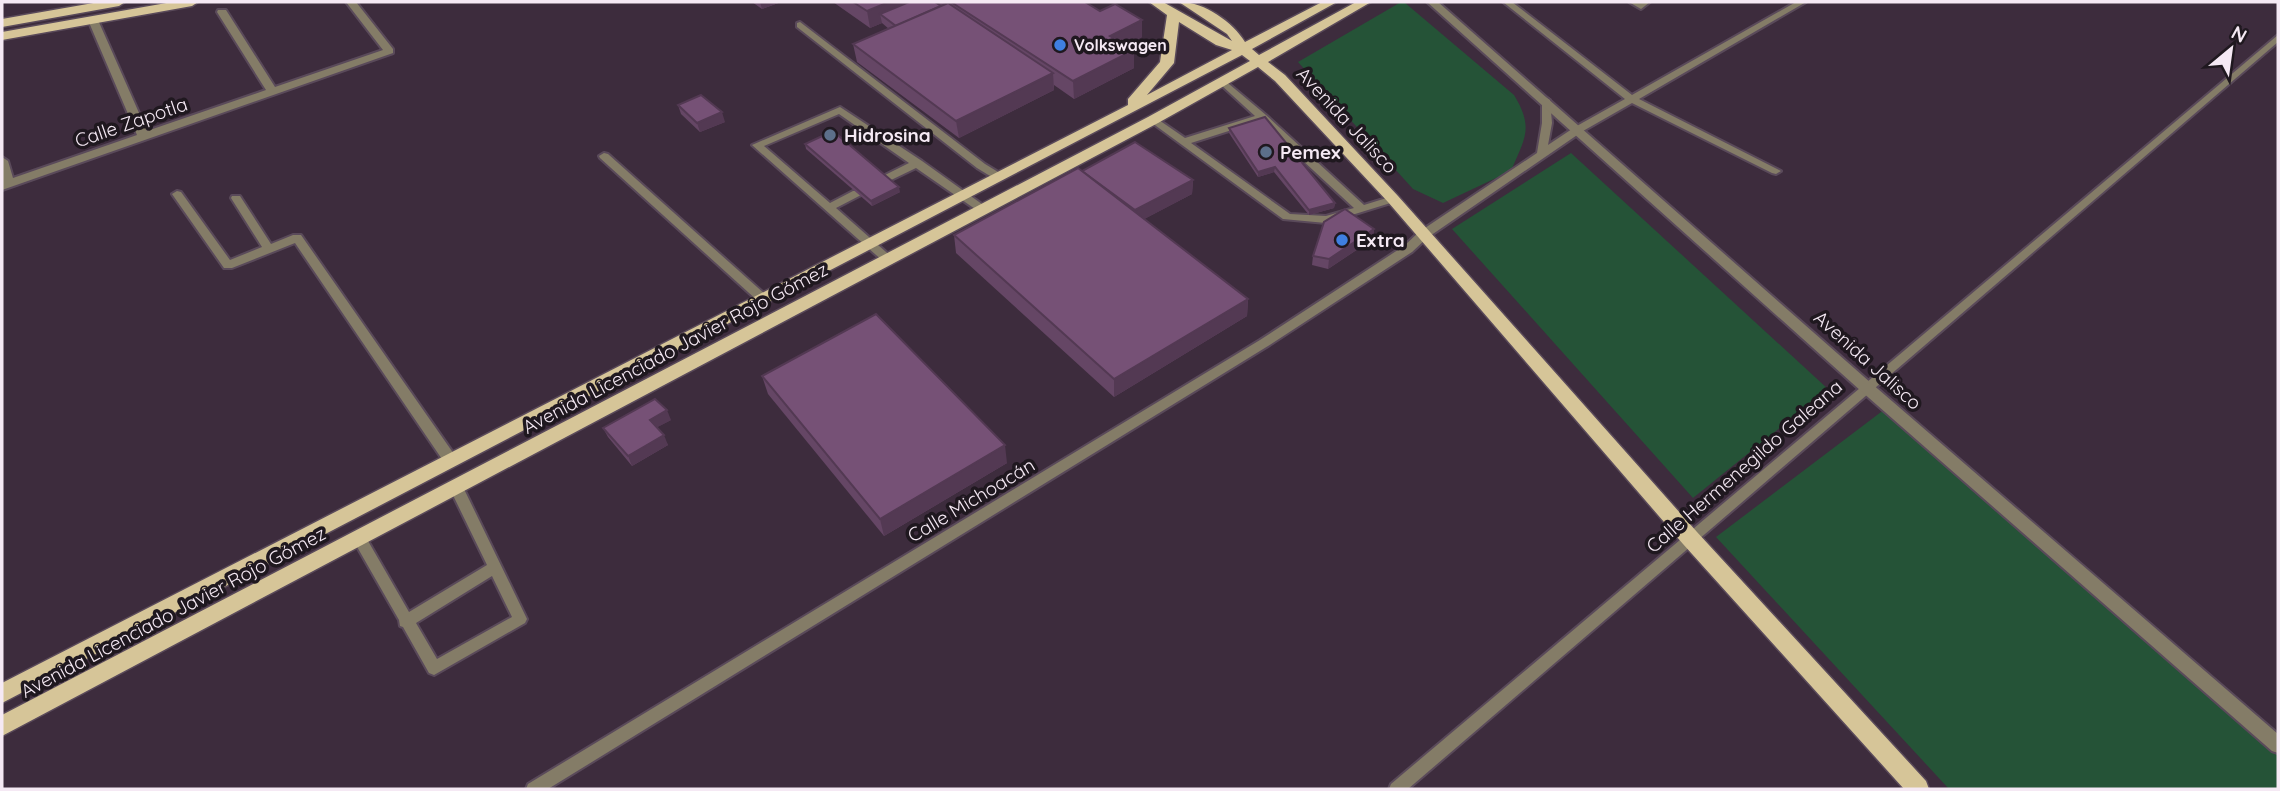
<svg xmlns="http://www.w3.org/2000/svg" width="2280" height="791" font-family="Quicksand,sans-serif">
  <style>
    .green { fill: #255337 }
    .lines { fill: none; stroke-linecap: round; stroke-linejoin: round }
    .lane-casing { stroke: #5a4a5a; stroke-width: 4 }
    .street-casing { stroke: #5a4a5a; stroke-width: 4 }
    .primary-casing { stroke: #5a4a5a; stroke-width: 3 }
    .lane { fill: #847c67; fill-rule: evenodd }
    .street { fill: #847c67; fill-rule: evenodd }
    .primary { fill: #d6c598; fill-rule: evenodd }
    .wall { fill: #654665 }
    .shaded-wall { fill: #533953 }
    .building { fill: #765176; stroke: #533953; stroke-width: 2 }
    .shop-dot { fill: #3f7fe0; stroke: #1f181f; stroke-width: 2.5 }
    .service-dot { fill: #5c6f8a; stroke: #1f181f; stroke-width: 2.5 }
    .labels { text-anchor: middle; dominant-baseline: central; stroke-width: 7; stroke-linejoin: round; paint-order: stroke }
    .far-poi-label { font-size: 16px; font-weight: bold; fill: #f5e9f4; stroke: #1f181f; text-anchor: start }
    .street-label { font-size: 19px; fill: #f5e9f4; stroke: #1f181f }
    .poi-label { font-size: 19px; font-weight: bold; fill: #f5e9f4; stroke: #1f181f; text-anchor: start }
  </style>
  <rect width="100%" height="100%" fill="#3d2c3d"/>
  <!-- green -->
  <g class="green">
    <path d="M1401 2H1404L1514 95C1534 128 1525 138 1511 171L1443 203 1413 189 1298 62Z"/>
    <path d="M1571 153 1828 389 1693 498 1452 229Z"/>
    <path d="M1885 409 2278 752V789H1949L1716 537Z"/>
  </g>
  <g class="lines">
    <defs>
      <g id="lane">
        <path d="M1503 2H1512L1632 95 1796 2H1806L1639 99 1781 171 1776 174 1772 173 1632 103 1583 131 1427 238 1412 252 1268 346 548 789H526L528 784 1260 340 1404 246 1419 232 1537 153 1542 123V98L1545 97 1550 100 1552 123 1548 145 1575 127 1625 99Z"/>
        <path d="M1629 2H1650L1641 9Z"/>
        <path d="M800 22 985 164 1003 175V179H995L977 168 797 27V23Z"/>
        <path d="M2278 35V42L1408 789H1389L1391 784Z"/>
        <path d="M1223 79 1266 115 1364 205 1393 196 1397 197 1398 199 1397 201 1326 223 1283 219 1148 120 1153 117 1156 118 1185 138 1255 116 1220 84 1218 82ZM1260 121 1354 208 1326 216 1290 214 1191 143Z"/>
        <path d="M840 107 922 161 986 207 987 209 986 211H978L916 168 889 181H881V177L909 163 839 114 764 146 830 203 853 191H861L862 193 861 195 836 208 894 259 888 263 884 262 752 145Z"/>
        <path d="M604 153 608 154 767 296 769 299 767 302H759L600 158 599 156Z"/>
        <path d="M177 191 181 192 230 260 262 247 231 198 232 196H240L271 244 293 235H301L456 457 457 461 456 465H446L295 243 232 268H224L172 194Z"/>
        <path d="M456 482 461 483 463 487 527 619 525 623 434 675 429 673 403 627 400 626 399 620 352 538 354 534 359 532 364 534 409 612 487 565 449 487 451 483ZM492 576 512 617 437 659 416 623Z"/>
      </g>
      <g id="street">
        <path d="M346 2H356L393 49V53L2 190V157L8 161 13 178 137 135 88 20 89 18 98 20 147 131 266 90 217 12 218 10H226L275 87 383 50Z"/>
        <path d="M1427 2H1438L1871 383 2278 734V753L2272 751 1861 391Z"/>
      </g>
      <g id="primary">
        <path d="M99 2H125L119 6 2 27V19Z"/>
        <path d="M172 2H198L192 6 2 40V32Z"/>
        <path d="M1149 2H1163L1232 41 1227 34 1179 2C1203 1 1233 22 1245 42L1322 2H1337L1252 49 1259 55 1356 2H1371L1268 62 1285 75 1398 196 1697 532 1926 781 1929 789H1904L1683 544 1388 202 1275 81 1258 67 1158 123 2 736V715L1148 117 1250 61 1242 55 2 703V683L1128 105V99L1160 62 1167 15ZM1179 22 1216 45 1232 50 1147 95 1174 63Z"/>
      </g>
    </defs>
    <!-- lane casing -->
    <use href="#lane" class="lane-casing"/>
    <!-- street casing -->
    <use href="#street" class="street-casing"/>
    <!-- primary casing -->
    <use href="#primary" class="primary-casing"/>
    <!-- lane -->
    <use href="#lane" class="lane"/>
    <!-- street -->
    <use href="#street" class="street"/>
    <!-- primary -->
    <use href="#primary" class="primary"/>
  </g>
  <!-- wall -->
  <g class="wall">
    <path d="M752 2H781L762 9Z"/>
    <path d="M833 2H1085L1142 37 1126 45 1134 50V68L1074 99 1054 85V90L959 138 857 62 853 44 889 29 882 23 870 28Z"/>
    <path d="M678 105 725 122 700 132 681 114Z"/>
    <path d="M1229 128 1335 203 1334 208 1309 215 1274 172 1258 177 1229 133Z"/>
    <path d="M805 144 900 192 872 206 806 149Z"/>
    <path d="M1082 172 1193 180 1192 194 1144 219 1248 299 1247 316 1114 397 956 253 954 235Z"/>
    <path d="M1374 229 1373 239 1328 269 1312 265 1313 256Z"/>
    <path d="M762 376 1007 463 884 536 768 394Z"/>
    <path d="M671 420 657 427 668 445 632 466 608 437 603 428Z"/>
  </g>
  <!-- shaded-wall -->
  <g class="shaded-wall">
    <path d="M760 2H781L762 9Z"/>
    <path d="M889 2H925L880 14 882 23 870 28 867 11Z"/>
    <path d="M1142 20V37L1110 53V36Z"/>
    <path d="M1134 50V68L1074 99 1073 81Z"/>
    <path d="M1053 73 1054 90 959 138 956 121Z"/>
    <path d="M722 112 725 122 700 132 697 123Z"/>
    <path d="M1275 167 1274 172 1258 177V172Z"/>
    <path d="M1193 180 1192 194 1135 224V210Z"/>
    <path d="M899 187 900 192 872 206 871 201Z"/>
    <path d="M1335 203 1334 208 1309 215V210Z"/>
    <path d="M1374 229 1373 239 1328 269 1329 259Z"/>
    <path d="M1248 299 1247 316 1114 397V379Z"/>
    <path d="M667 410 671 420 654 429 650 420Z"/>
    <path d="M664 435 668 445 632 466 628 456Z"/>
    <path d="M1005 445 1007 463 884 536 880 519Z"/>
  </g>
  <!-- building -->
  <g class="building">
    <path d="M853 2H889L867 11Z"/>
    <path d="M909 2H935L941 6 896 26 880 14Z"/>
    <path d="M951 2H1085L1100 11 1115 4 1142 20 1110 36 1134 50 1073 81Z"/>
    <path d="M948 3 1053 73 956 121 853 44Z"/>
    <path d="M701 95 722 112 697 123 678 105Z"/>
    <path d="M1265 117 1335 203 1309 210 1275 167 1258 172 1229 128Z"/>
    <path d="M833 131 899 187 871 201 805 144Z"/>
    <path d="M1135 142 1193 180 1135 210 1082 171Z"/>
    <path d="M1078 168 1248 299 1114 379 954 235Z"/>
    <path d="M1345 209 1374 229 1329 259 1313 256 1324 222Z"/>
    <path d="M876 314 1005 445 880 519 762 376Z"/>
    <path d="M655 399 667 410 650 420 664 435 628 456 603 428Z"/>
  </g>
  <!-- markers -->
  <g class="shop-dot">
    <circle cx="1060" cy="45" r="7"/>
    <circle cx="1342" cy="240" r="7"/>
  </g>
  <g class="service-dot">
    <circle cx="830" cy="135" r="7"/>
    <circle cx="1266" cy="152" r="7"/>
  </g>
  <g class="labels">
    <!-- far-poi labels -->
    <g class="far-poi-label">
      <text x="1074" y="45">Volkswagen</text>
    </g>
    <!-- street labels -->
    <g class="street-label">
      <text transform="translate(1347 120) rotate(47)">Avenida Jalisco</text>
      <text transform="translate(131 122) rotate(-19)">Calle Zapotla</text>
      <text transform="translate(675 348) rotate(-28)">Avenida Licenciado Javier Rojo Gómez</text>
      <text transform="translate(1868 360) rotate(42)">Avenida Jalisco</text>
      <text transform="translate(1744 466) rotate(-41)">Calle Hermenegildo Galeana</text>
      <text transform="translate(971 500) rotate(-31)">Calle Michoacán</text>
      <text transform="translate(173 612) rotate(-28)">Avenida Licenciado Javier Rojo Gómez</text>
    </g>
    <!-- poi labels -->
    <g class="poi-label">
      <text x="844" y="135">Hidrosina</text>
      <text x="1280" y="152">Pemex</text>
      <text x="1356" y="240">Extra</text>
    </g>
  </g>
  <!-- border -->
  <rect width="2280" height="791" fill="none" stroke="#f5e9f4" stroke-width="7"/>
  <!-- north arrow -->
  <g transform="translate(2231 49) rotate(29)" stroke="#1f181f" stroke-width="5" paint-order="stroke">
  <path d="M0-5L12 26L0 18L-12 26Z" fill="#f5e9f4"/>
  <text y="-10" font-size="19" font-weight="bold" text-anchor="middle" fill="#f5e9f4">N</text>
  </g>
</svg>
